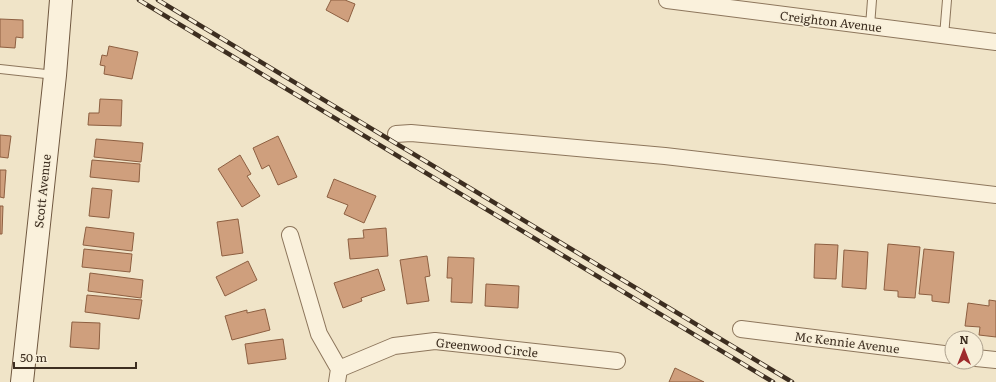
<svg xmlns="http://www.w3.org/2000/svg" width="996" height="382" font-family="Literata,serif">
  <style>
    .building { fill: #cf9f7d; stroke: #8d5f41 }
    .lines { fill: none; stroke-linecap: round; stroke-linejoin: round }
    .lane-casing { stroke: #8d765c; stroke-width: 10 }
    .street-casing { stroke: #8d765c; stroke-width: 18 }
    .secondary-casing { stroke: #6f573f; stroke-width: 24 }
    .lane { stroke: #faf1dc; stroke-width: 8 }
    .street { stroke: #faf1dc; stroke-width: 16 }
    .secondary { stroke: #faf1dc; stroke-width: 22 }
    .rail-casing { stroke: #3d2e20; stroke-width: 4.5 }
    .rail { stroke: #f7eed8; stroke-width: 3; stroke-dasharray: 9; stroke-linecap: butt }
    .labels { text-anchor: middle; dominant-baseline: central; stroke-width: 3; stroke-linejoin: round; paint-order: stroke }
    .street-label { font-size: 12px; fill: #3d2e20; stroke: #f7eed8 }
  </style>
  <rect width="100%" height="100%" fill="#f0e4c8"/>
  <!-- building -->
  <g class="building">
    <path d="M331 0H345L355 4 348 22 326 10Z"/>
    <path d="M0 19 23 20V38L16 37 15 48 0 47Z"/>
    <path d="M109 46 138 52 132 79 104 74 105 66 100 65 102 55 107 56Z"/>
    <path d="M100 99 122 100 121 126 88 125 89 113H99Z"/>
    <path d="M0 135 11 136 8 158 0 157Z"/>
    <path d="M278 136 297 177 278 185 269 165 262 169 253 148Z"/>
    <path d="M96 139 143 143 141 162 94 157Z"/>
    <path d="M240 155 251 174 247 176 260 196 242 207 218 169Z"/>
    <path d="M92 160 140 164 139 182 90 177Z"/>
    <path d="M0 170H6L4 198 0 197Z"/>
    <path d="M334 179 376 196 364 223 344 214 348 205 327 197Z"/>
    <path d="M92 188 112 190 109 218 89 216Z"/>
    <path d="M0 206H3L2 234H0Z"/>
    <path d="M238 219 243 253 222 256 217 222Z"/>
    <path d="M86 227 134 233 132 251 83 245Z"/>
    <path d="M386 228 388 256 350 259 348 239 364 238 363 230Z"/>
    <path d="M815 244 838 245 836 279 814 278Z"/>
    <path d="M888 244 920 247 915 298 898 297V291L884 290Z"/>
    <path d="M84 249 132 254 130 272 82 267Z"/>
    <path d="M924 249 954 252 949 303 932 301V295L919 294Z"/>
    <path d="M844 250 868 252 866 289 842 287Z"/>
    <path d="M427 256 430 276 425 277 429 301 407 304 400 260Z"/>
    <path d="M448 257 474 258 472 303 451 302 452 278H447Z"/>
    <path d="M248 261 257 280 225 296 216 277Z"/>
    <path d="M378 269 385 290 361 298 362 301 343 308 334 283Z"/>
    <path d="M90 273 143 280 141 298 88 291Z"/>
    <path d="M486 284 519 286 518 308 485 306Z"/>
    <path d="M87 295 142 300 139 319 85 312Z"/>
    <path d="M989 300 996 301V337L979 335 980 327 965 326 968 303 989 306Z"/>
    <path d="M265 309 270 330 232 340 225 316 247 310V313Z"/>
    <path d="M72 322 100 323 99 349 70 347Z"/>
    <path d="M283 339 286 359 248 364 245 344Z"/>
    <path d="M675 368 704 382H669Z"/>
  </g>
  <g class="lines">
    <defs>
      <g id="lane">
        <path d="M870 26 872 0"/>
        <path d="M944 36 947 0"/>
        <path d="M0 69 55 75"/>
      </g>
      <g id="street">
        <path d="M667 0 996 42"/>
        <path d="M396 134 411 133 665 156 996 195"/>
        <path d="M290 235 319 334 339 369 337 382"/>
        <path d="M741 329 952 355"/>
        <path d="M976 358 996 360"/>
        <path d="M339 369 394 346 435 341 617 361"/>
      </g>
      <path id="secondary" d="M22 382 55 75 61 0"/>
    </defs>
    <!-- lane casing -->
    <use href="#lane" class="lane-casing"/>
    <!-- street casing -->
    <use href="#street" class="street-casing"/>
    <!-- secondary casing -->
    <use href="#secondary" class="secondary-casing"/>
    <!-- lane -->
    <use href="#lane" class="lane"/>
    <!-- street -->
    <use href="#street" class="street"/>
    <!-- secondary -->
    <use href="#secondary" class="secondary"/>
    <defs>
      <g id="rail">
        <path d="M139 0 773 382"/>
        <path d="M158 0 792 382"/>
      </g>
    </defs>
    <!-- rail casing -->
    <use href="#rail" class="rail-casing"/>
    <!-- rail -->
    <use href="#rail" class="rail"/>
  </g>
  <g class="labels">
    <!-- street labels -->
    <g class="street-label">
      <text transform="translate(831 21) rotate(7)">Creighton Avenue</text>
      <text transform="translate(42 191) rotate(-84)">Scott Avenue</text>
      <text transform="translate(847 342) rotate(7)">Mc Kennie Avenue</text>
      <text transform="translate(487 347) rotate(6)">Greenwood Circle</text>
    </g>
  </g>
  <!-- north arrow -->
  <g transform="translate(964 350)"><circle r="19" fill="#f7eed8" stroke="#ada18e"/>
  <path d="M0-3L7 15L0 10L-7 15Z" fill="#9e2a2b"/>
  <text y="-6" font-size="11" font-weight="bold" text-anchor="middle" fill="#3d2e20">N</text>
  </g>
  <!-- scale -->
  <path d="M14 362v6h122v-6" fill="none" stroke="#3d2e20" stroke-width="2"/>
  <text x="20" y="362" font-size="12" fill="#3d2e20" stroke="#f7eed8" stroke-width="3" paint-order="stroke">50 m</text>
</svg>
